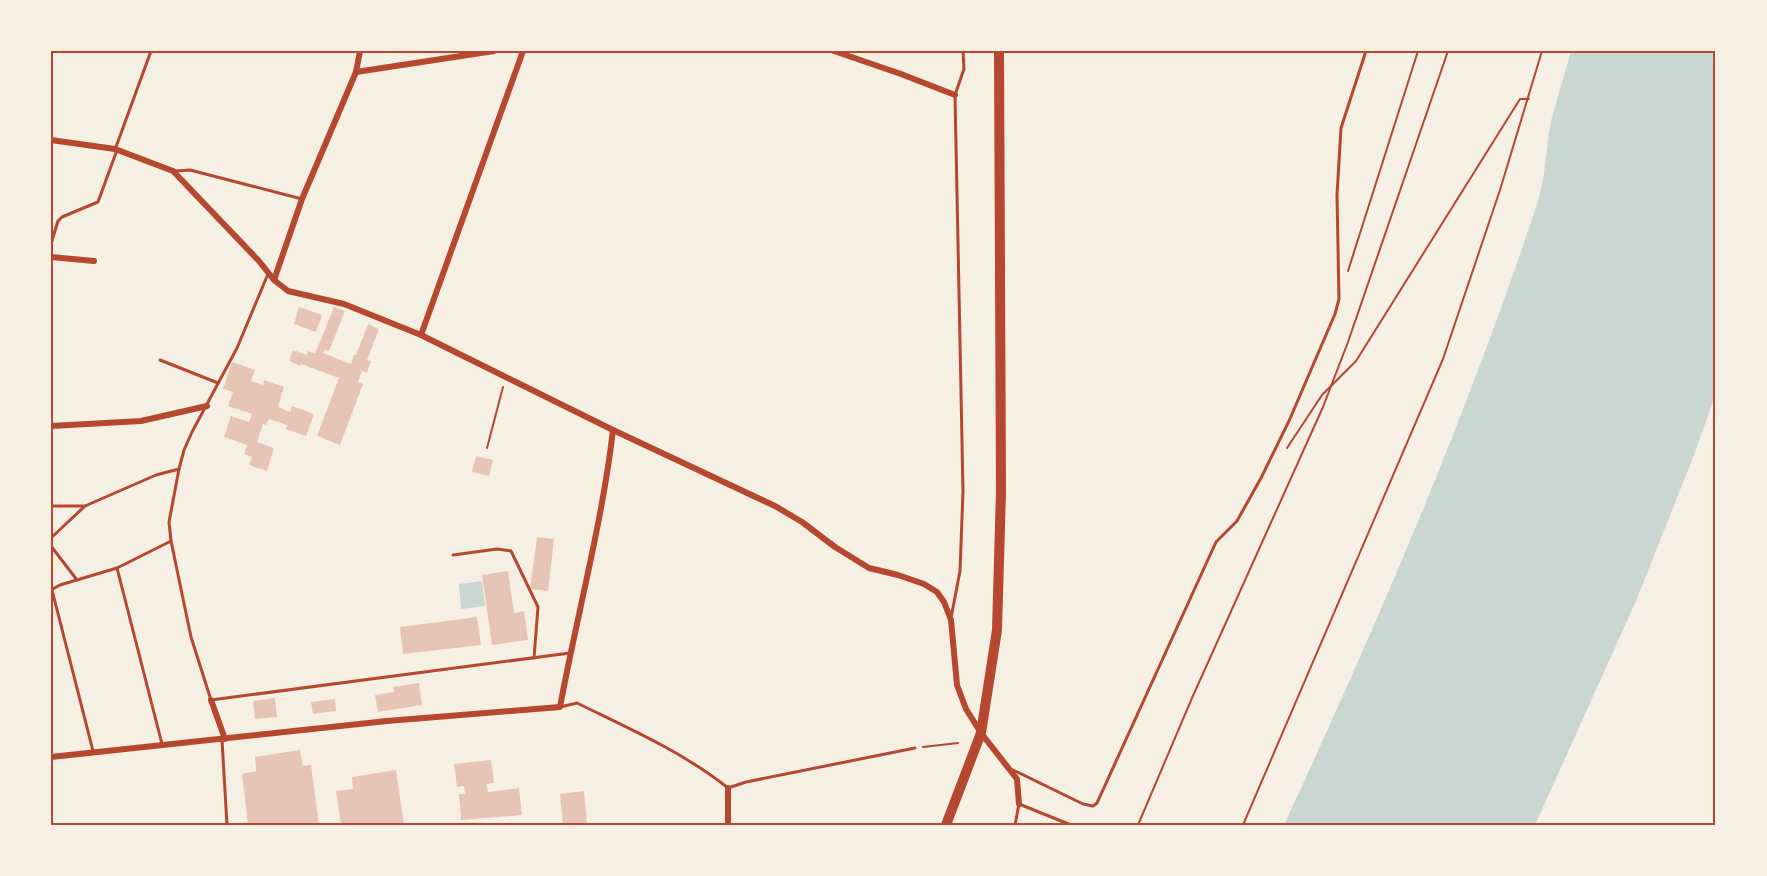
<svg xmlns="http://www.w3.org/2000/svg" width="1767" height="876" font-family="Jost,sans-serif">
  <style>
    .water { fill: #c9d6d2 }
    .building { fill: #e6c5b7 }
    .lines { fill: none; stroke-linecap: round; stroke-linejoin: round }
    .path { stroke: #b5482f; stroke-width: 2 }
    .service { stroke: #b5482f; stroke-width: 3 }
    .minor { stroke: #b5482f; stroke-width: 6 }
    .primary { stroke: #b5482f; stroke-width: 10 }
    .neatline { fill: none; stroke: #b5482f; stroke-width: 2 }
  </style>
  <rect width="100%" height="100%" fill="#f6efe4"/>
  <!-- water -->
  <g class="water">
    <path d="M1571 51H1716V393L1694 455 1636 601 1535 825H1284C1378 622 1468 414 1538 201 1546 175 1546 147 1551 121 1557 97 1565 74 1571 51Z"/>
    <path d="M482 581 485 606 461 609 459 584Z"/>
  </g>
  <!-- building -->
  <g class="building">
    <path d="M299 307 322 315 316 332 294 324Z"/>
    <path d="M334 307 345 311 329 351 325 350 323 353 351 364 354 355H356L368 324 379 329 367 360 371 361 367 373 362 371 358 382 363 384 340 445 317 436 339 378 301 364 300 366 289 361 293 350 307 355 308 351 315 354Z"/>
    <path d="M232 362 255 370 251 381 263 385 264 380 284 387 278 407 290 412 292 406 314 414 306 436 286 429 287 425 269 419 266 425 263 424 257 442 274 448 267 471 249 465 252 457 244 454 247 445 224 437 231 416 249 422 252 414 228 406 233 392 223 389Z"/>
    <path d="M476 456 493 460 489 476 472 472Z"/>
    <path d="M537 537 554 539 548 591 530 589Z"/>
    <path d="M508 571 514 613 524 611 528 640 492 645 482 575Z"/>
    <path d="M477 617 481 645 403 654 400 627Z"/>
    <path d="M419 683 422 705 378 712 375 695 394 692 393 687Z"/>
    <path d="M275 698 277 717 255 719 253 701Z"/>
    <path d="M335 699 336 711 313 714 311 702Z"/>
    <path d="M300 750 303 766 311 765 319 825H248L242 774 256 771 255 757Z"/>
    <path d="M491 760 494 783 486 784 488 792 519 788 522 815 461 820 459 794H465L464 786 457 787 454 764Z"/>
    <path d="M396 770 404 825H341L336 791 353 789 352 777Z"/>
    <path d="M584 791 587 825H563L560 794Z"/>
  </g>
  <g class="lines">
    <!-- path -->
    <g class="path">
      <path d="M1348 271 1418 51"/>
      <path d="M487 448 503 387"/>
      <path d="M1287 448 1322 395 1356 361 1520 99H1529"/>
      <path d="M923 747 958 743"/>
      <path d="M1138 825 1192 698 1323 407 1348 342 1448 51"/>
      <path d="M1243 825 1443 359 1500 190 1542 51"/>
    </g>
    <!-- service -->
    <g class="service">
      <path d="M116 147 151 51"/>
      <path d="M175 171 190 170 302 199"/>
      <path d="M51 244 58 221 62 217 98 202 117 150"/>
      <path d="M268 274 237 348 192 432 184 450 179 469 169 522 171 541 191 637 211 700 570 653"/>
      <path d="M160 360 218 383"/>
      <path d="M51 506H85"/>
      <path d="M51 538 85 506 156 475 179 469"/>
      <path d="M51 546 77 580"/>
      <path d="M453 555 497 549 511 551 538 607 534 658"/>
      <path d="M117 568 162 744"/>
      <path d="M51 590 60 585 117 568 171 541"/>
      <path d="M52 590 93 751"/>
      <path d="M951 618 960 571 963 491 955 95 964 69 963 51"/>
      <path d="M560 707 577 703C628 728 683 752 728 788L746 782 915 748"/>
      <path d="M222 740 227 825"/>
      <path d="M1013 770 1083 804 1093 806 1097 803 1216 542 1237 521 1261 478 1289 421 1335 314 1339 299 1337 195 1341 128 1366 51"/>
      <path d="M1015 825 1019 804 1071 825"/>
    </g>
    <!-- minor -->
    <g class="minor">
      <path d="M834 51 901 74 955 95"/>
      <path d="M356 72 494 51"/>
      <path d="M51 140 115 149 173 171 259 261 274 280 288 291 344 304 421 335 613 430 775 506 802 522 835 547 869 568 898 575 924 584 937 592 944 602 951 620 957 685 966 709 981 733 1017 779 1019 804"/>
      <path d="M51 257 94 261"/>
      <path d="M274 280 302 199 356 72 360 51"/>
      <path d="M421 335 523 51"/>
      <path d="M51 426 141 421 207 406"/>
      <path d="M211 700 225 739"/>
      <path d="M51 757 387 721 560 707C577 615 602 524 613 430"/>
      <path d="M728 825V788"/>
    </g>
    <!-- primary -->
    <path class="primary" d="M946 825 981 733 997 630 1001 492 999 51"/>
  </g>
  <!-- border -->
  <rect width="1767" height="876" fill="none" stroke="#f6efe4" stroke-width="105"/>
  <rect x="52" y="52" width="1662" height="772" class="neatline"/>
</svg>
